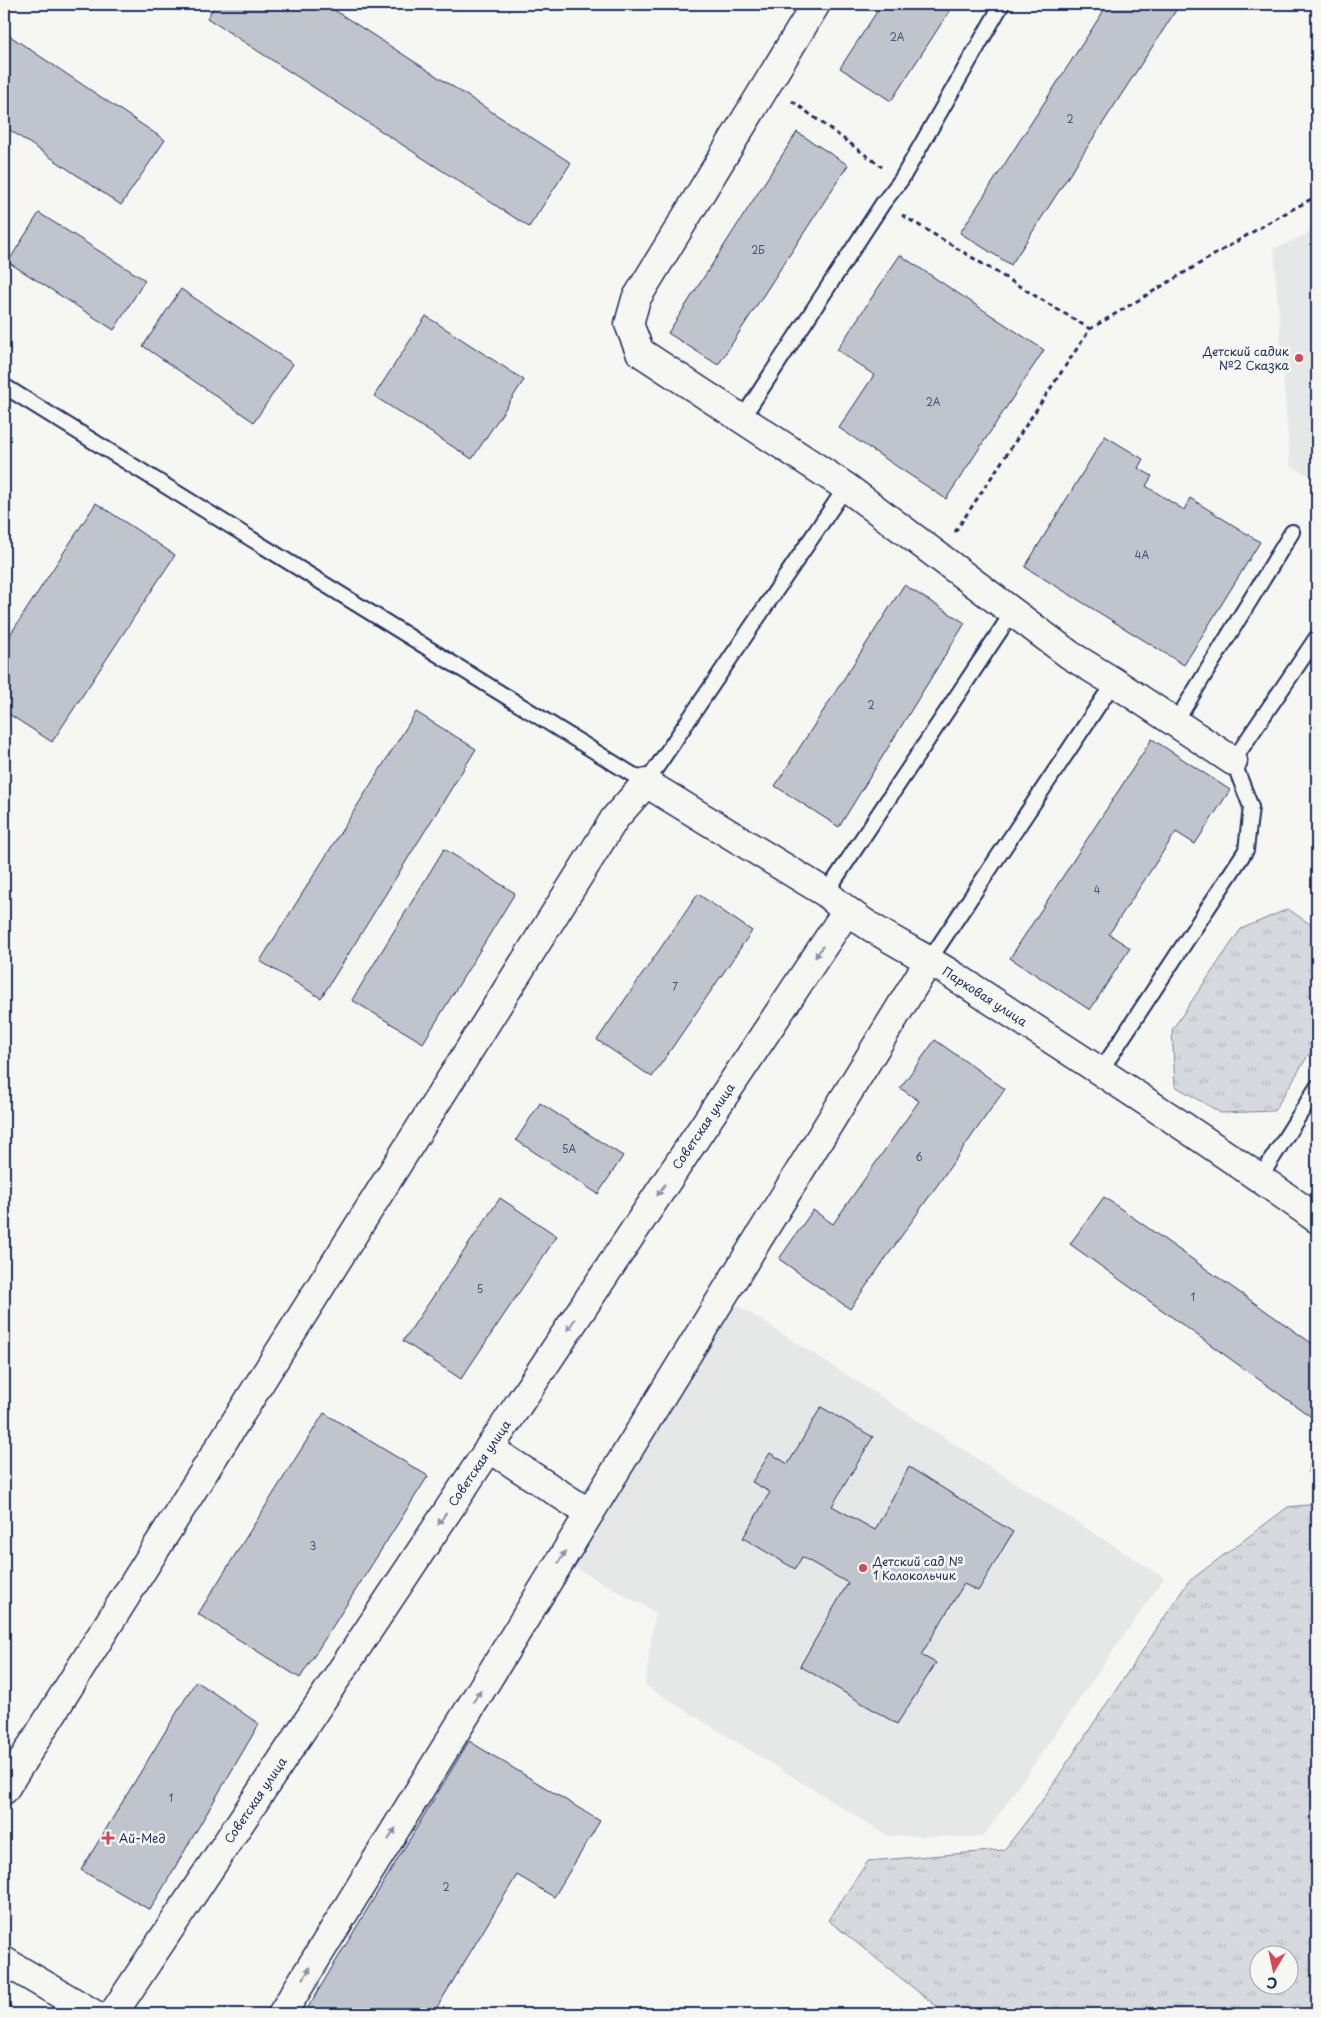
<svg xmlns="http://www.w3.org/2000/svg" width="1321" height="2018" font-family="'Playpen Sans',sans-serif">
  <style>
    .built { fill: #e6e7e7 }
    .park { fill: url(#park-tufts); stroke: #78849e; fill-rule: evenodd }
    .building { fill: #c0c4cd; stroke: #1b2f5e }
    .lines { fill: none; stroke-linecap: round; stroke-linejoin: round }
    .service-casing { stroke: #1b2f5e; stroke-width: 18 }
    .minor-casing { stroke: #1b2f5e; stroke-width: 31 }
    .tertiary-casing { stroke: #1b2f5e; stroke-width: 31 }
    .path { stroke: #1b2f5e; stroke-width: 3; stroke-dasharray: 5 4; stroke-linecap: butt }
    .service { stroke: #f6f6f2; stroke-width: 14 }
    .minor { stroke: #f6f6f2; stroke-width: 28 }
    .tertiary { stroke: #f6f6f2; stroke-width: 28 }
    .oneway { fill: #8892a8 }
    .poi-dot { fill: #d1495b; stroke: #f6f6f2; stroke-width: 2 }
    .labels { text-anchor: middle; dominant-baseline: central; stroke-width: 5; stroke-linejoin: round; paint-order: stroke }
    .number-label { font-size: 10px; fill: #44547a }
    .poi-label { font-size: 12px; fill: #1b2f5e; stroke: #f6f6f2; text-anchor: start }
    .street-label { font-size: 12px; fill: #1b2f5e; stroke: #f6f6f2 }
  </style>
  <defs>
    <pattern id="park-tufts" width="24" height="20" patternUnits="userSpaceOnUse" patternTransform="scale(1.25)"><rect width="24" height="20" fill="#d6d9dd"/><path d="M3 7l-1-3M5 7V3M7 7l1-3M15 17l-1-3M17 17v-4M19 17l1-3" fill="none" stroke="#b7bbc0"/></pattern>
  </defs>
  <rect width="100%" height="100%" fill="#f6f6f2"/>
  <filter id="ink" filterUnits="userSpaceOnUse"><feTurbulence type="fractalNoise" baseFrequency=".02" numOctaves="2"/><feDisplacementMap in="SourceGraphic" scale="10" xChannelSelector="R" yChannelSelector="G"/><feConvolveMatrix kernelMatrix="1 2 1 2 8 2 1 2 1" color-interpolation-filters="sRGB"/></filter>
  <g filter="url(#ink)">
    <!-- built -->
    <g class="built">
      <path d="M1317 229V479L1290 466 1274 249Z"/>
      <path d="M728 1299 1164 1578 983 1837 888 1836 645 1685 655 1612 560 1559Z"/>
    </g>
    <!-- park -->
    <g class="park">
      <path d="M1288 909 1317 929V1041L1274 1111 1221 1113 1175 1086 1172 1030 1241 929Z"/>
      <path d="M1317 1504V2014H946L828 1920 868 1861 1004 1850 1039 1805 1188 1582 1288 1507ZM1258 1956H1288V1986H1258Z"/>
    </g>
    <!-- building -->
    <g class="building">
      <path d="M216 4H325L571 163 529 227 207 18Z"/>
      <path d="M882 4H954L891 101 840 68Z"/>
      <path d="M1108 4H1180L1011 265 960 233Z"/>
      <path d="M4 32 165 140 121 205 4 126Z"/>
      <path d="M797 132 848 165 718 365 668 333Z"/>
      <path d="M39 213 145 280 114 330 8 262Z"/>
      <path d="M900 255 1044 350 946 499 839 428 874 375 837 350Z"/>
      <path d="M181 289 293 364 254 422 143 346Z"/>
      <path d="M426 316 524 380 472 459 374 396Z"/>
      <path d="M1105 436 1143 459 1138 468 1152 476 1146 486 1184 510 1190 498 1260 542 1184 665 1025 567Z"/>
      <path d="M96 503 175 555 52 742 4 711V644Z"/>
      <path d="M904 585 965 623 839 827 775 786Z"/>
      <path d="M416 712 476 749 321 998 260 961Z"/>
      <path d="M1152 739 1230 790 1195 844 1176 832 1109 934 1130 948 1090 1010 1010 958Z"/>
      <path d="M444 849 515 893 423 1043 352 1000Z"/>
      <path d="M698 894 752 931 652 1077 597 1040Z"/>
      <path d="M935 1040 1005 1089 850 1309 779 1259 813 1210 833 1224 919 1101 900 1088Z"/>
      <path d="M540 1103 623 1156 598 1194 516 1140Z"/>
      <path d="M1104 1197 1317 1347V1421L1070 1244Z"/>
      <path d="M500 1198 557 1236 461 1379 403 1341Z"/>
      <path d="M821 1407 873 1437 832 1506 875 1530 909 1467 1013 1532 978 1591 964 1584 921 1655 936 1663 897 1724 800 1666 848 1583 802 1557 795 1569 743 1538 770 1492 752 1482 770 1453 788 1464Z"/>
      <path d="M324 1413 428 1476 300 1678 198 1614Z"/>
      <path d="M1317 1439V1475L1308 1473Z"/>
      <path d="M196 1681 259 1724 150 1910 81 1870Z"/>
      <path d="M469 1741 600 1821 554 1897 517 1875 433 2014H304Z"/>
    </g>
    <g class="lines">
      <defs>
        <g id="service">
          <path d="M4 386 646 783 846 487"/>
          <path d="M741 420 883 203 901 180 1002 4"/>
          <path d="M1175 723 1292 532"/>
          <path d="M826 893 1012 613"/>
          <path d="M930 959 1114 682"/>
          <path d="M1100 1072 1246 850 1251 807 1233 761 1317 637"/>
          <path d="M1260 1178 1317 1087"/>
        </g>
        <g id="minor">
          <path d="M816 4 636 299 629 324 640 352 846 487 1070 655 1114 682 1233 761"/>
          <path d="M489 1448 589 1513"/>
          <path d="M4 1790 615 818 646 783 826 893C864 929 915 950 959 979 1079 1058 1201 1135 1317 1219"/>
          <path d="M113 2014 846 912"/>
          <path d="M282 2014 930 959"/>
        </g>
        <path id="tertiary" d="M4 1961 94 2014"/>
      </defs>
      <!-- service casing -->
      <use href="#service" class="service-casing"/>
      <!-- minor casing -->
      <use href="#minor" class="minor-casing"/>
      <!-- tertiary casing -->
      <use href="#tertiary" class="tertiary-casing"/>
      <!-- path -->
      <g class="path">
        <path d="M792 101 882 167"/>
        <path d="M902 215 1090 329"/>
        <path d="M955 532 1090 329 1271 221 1317 196"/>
      </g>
      <!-- service -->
      <use href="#service" class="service"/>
      <!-- minor -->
      <use href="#minor" class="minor"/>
      <!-- tertiary -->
      <use href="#tertiary" class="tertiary"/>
    </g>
    <!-- one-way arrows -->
    <defs><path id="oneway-solid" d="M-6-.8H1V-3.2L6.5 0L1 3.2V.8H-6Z" transform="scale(1.25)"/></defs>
    <g class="oneway">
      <use href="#oneway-solid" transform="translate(819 952) rotate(124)"/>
      <use href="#oneway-solid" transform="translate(661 1190) rotate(124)"/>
      <use href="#oneway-solid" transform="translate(571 1325) rotate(124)"/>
      <use href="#oneway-solid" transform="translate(442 1519) rotate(124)"/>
      <use href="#oneway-solid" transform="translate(562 1557) rotate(-58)"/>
      <use href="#oneway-solid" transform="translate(477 1696) rotate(-58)"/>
      <use href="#oneway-solid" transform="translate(392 1834) rotate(-58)"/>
      <use href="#oneway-solid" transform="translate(307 1973) rotate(-58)"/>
    </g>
  </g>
  <!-- markers -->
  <g class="poi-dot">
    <circle cx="1299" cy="358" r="5"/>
    <circle cx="863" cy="1568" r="5"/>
    <path d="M105.5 1830.5h5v5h5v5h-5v5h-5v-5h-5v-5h5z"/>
  </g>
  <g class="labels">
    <!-- number labels -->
    <g class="number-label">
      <text x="897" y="36">2А</text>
      <text x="1070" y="118">2</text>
      <text x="758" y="249">2Б</text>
      <text x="933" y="401">2А</text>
      <text x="1142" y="554">4А</text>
      <text x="871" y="704">2</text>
      <text x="1097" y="889">4</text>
      <text x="675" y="986">7</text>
      <text x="569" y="1148">5А</text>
      <text x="919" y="1156">6</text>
      <text x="480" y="1288">5</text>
      <text x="1193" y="1296">1</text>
      <text x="313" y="1545">3</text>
      <text x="171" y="1797">1</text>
      <text x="446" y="1886">2</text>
    </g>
    <!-- poi labels -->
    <g class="poi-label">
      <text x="1289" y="351" text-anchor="end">Детский садик<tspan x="1289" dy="14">№2 Сказка</tspan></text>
      <text x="873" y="1561">Детский сад №<tspan x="873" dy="14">1 Колокольчик</tspan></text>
      <text x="119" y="1838">Ай-Мед</text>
    </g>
    <!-- street labels -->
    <g class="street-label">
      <text transform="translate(985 996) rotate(33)">Парковая улица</text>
      <text transform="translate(703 1126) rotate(-56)">Советская улица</text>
      <text transform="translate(479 1463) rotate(-56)">Советская улица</text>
      <text transform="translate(255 1800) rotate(-56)">Советская улица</text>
    </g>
  </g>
  <!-- margin -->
  <rect width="1321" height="2018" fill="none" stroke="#f6f6f2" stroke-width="20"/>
  <rect x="10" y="10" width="1301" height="1998" fill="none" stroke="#1b2f5e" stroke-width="2" filter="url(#ink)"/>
  <!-- north arrow -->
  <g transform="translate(1274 1970) rotate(189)"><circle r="24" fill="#f6f6f2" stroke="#9ea6b7"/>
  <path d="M0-4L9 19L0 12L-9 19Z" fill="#d1495b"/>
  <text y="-8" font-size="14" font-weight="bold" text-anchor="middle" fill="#1b2f5e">С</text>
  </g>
</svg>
